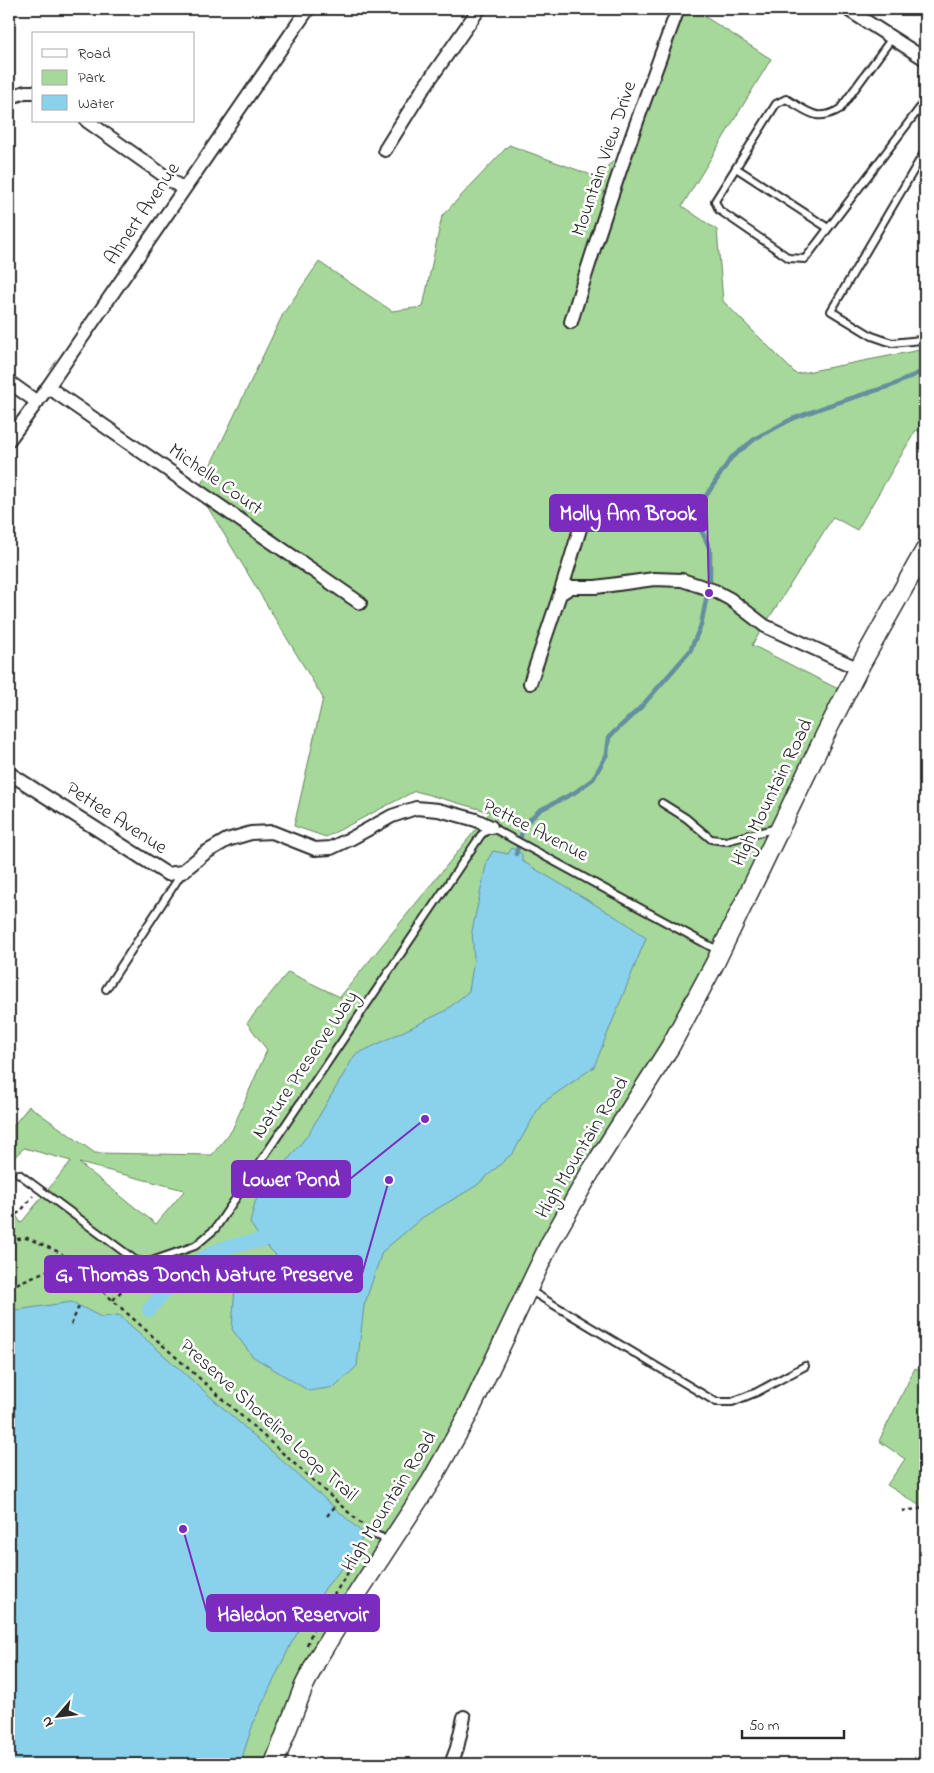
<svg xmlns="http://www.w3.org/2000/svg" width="934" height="1773" font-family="'Indie Flower',sans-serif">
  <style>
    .green { fill: #a6d89a; stroke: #688262; fill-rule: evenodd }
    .water { fill: #8ad1ec; stroke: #648f9f }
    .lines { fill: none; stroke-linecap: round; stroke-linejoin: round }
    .stream { stroke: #648f9f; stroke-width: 4.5 }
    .canal { stroke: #8ad1ec; stroke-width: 14 }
    .service-casing { stroke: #2b2b2b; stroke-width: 10 }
    .minor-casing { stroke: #2b2b2b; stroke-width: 16 }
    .secondary-casing { stroke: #2b2b2b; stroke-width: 21 }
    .path { stroke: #2b2b2b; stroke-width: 2.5; stroke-dasharray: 4 4; stroke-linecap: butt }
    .service { stroke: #fff; stroke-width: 6 }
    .minor { stroke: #fff; stroke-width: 12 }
    .secondary { stroke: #fff; stroke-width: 18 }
    .labels { text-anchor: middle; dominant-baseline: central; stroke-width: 5; stroke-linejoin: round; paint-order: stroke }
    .street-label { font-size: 20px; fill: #2b2b2b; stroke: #fff }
    .leader { fill: none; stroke: #7b2cbf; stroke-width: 2 }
    .callout-dot { fill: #7b2cbf; stroke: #fff; stroke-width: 2 }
    .callout { fill: #7b2cbf; stroke: #7b2cbf; stroke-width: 2 }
    .callout-label { font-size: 21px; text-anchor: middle; font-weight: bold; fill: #fff }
  </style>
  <rect width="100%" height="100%" fill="#fff"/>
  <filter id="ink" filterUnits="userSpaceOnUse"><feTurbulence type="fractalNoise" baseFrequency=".02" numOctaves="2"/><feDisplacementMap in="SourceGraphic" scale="10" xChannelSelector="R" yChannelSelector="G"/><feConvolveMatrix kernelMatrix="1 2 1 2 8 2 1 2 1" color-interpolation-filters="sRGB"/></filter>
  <g filter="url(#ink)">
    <!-- green -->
    <g class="green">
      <path d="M682 9H693L771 59 682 206 717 230 723 301 796 374 925 349V434L916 430 857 530 833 517 752 645 846 693 715 963 514 1321 359 1591 274 1764H9V1204L21 1223 71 1161 24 1148 9 1162V1131L29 1106 95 1153 212 1155 232 1130 267 1050 247 1023 288 972 340 997 490 812 415 791 326 837 294 826 323 698 198 491 283 314 319 262 392 311 423 307 442 216 509 145 594 176 626 152ZM79 1163 184 1190V1191L156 1224Z"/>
      <path d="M915 1368 925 1373V1509L887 1485 905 1459 879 1441Z"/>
    </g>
    <!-- water -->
    <g class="water">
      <path d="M512 848 522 854V861L626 923 646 938 594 1067 541 1104 513 1153 476 1186 423 1217 382 1252 364 1306 357 1366 335 1387 309 1391 252 1356 232 1329 235 1286 256 1266 267 1264 276 1255 262 1241 250 1223 255 1202 309 1133 355 1055 445 1011 469 991 474 959 472 931 487 861 493 851 508 854Z"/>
      <path d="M72 1302 101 1317 119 1315 364 1534 355 1553 326 1587 292 1642 254 1721 240 1764H9V1311Z"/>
    </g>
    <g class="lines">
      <!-- stream -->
      <path class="stream" d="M516 854 524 825 540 810 574 793 593 779 607 754 609 737 641 707 690 651 701 625 710 580V549L696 519 704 499 731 458 756 438 792 419 827 406 893 385 925 370"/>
      <!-- canal -->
      <path class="canal" d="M149 1310C183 1268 206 1245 262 1241"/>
      <defs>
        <g id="service">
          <path d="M892 38 840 109C816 123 808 111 786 99L776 104 715 201 719 210 789 258 805 259 925 101"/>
          <path d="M925 151 831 311 872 336 892 343 921 340 925 336"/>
          <path d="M736 168 828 228"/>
          <path d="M662 803 686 818 711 839 726 841 777 828"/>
          <path d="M106 989 182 873"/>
          <path d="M19 1174 135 1260 146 1263 195 1246 215 1229 481 835 491 827 719 951"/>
          <path d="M529 1290 716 1402H732L757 1392 805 1366"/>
          <path d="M372 1534 381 1537 388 1544"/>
        </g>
        <g id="minor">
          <path d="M847 9 925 59"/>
          <path d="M9 98 25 92H34"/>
          <path d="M87 121 183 189"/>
          <path d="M385 150 423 89 479 9"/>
          <path d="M571 322C603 216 639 113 678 9"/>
          <path d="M9 382 37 402"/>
          <path d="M48 387 360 603"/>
          <path d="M9 440 48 387 308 9"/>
          <path d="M560 594 583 519"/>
          <path d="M530 683 560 594 571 587H596L654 579 682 580 715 591 730 599 765 626 859 669"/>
          <path d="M9 773 167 874 182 872 205 853 227 840 251 833 272 832 315 849 331 848 352 838 392 816 416 808 438 810 458 815 476 820 491 827"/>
          <path d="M451 1764 457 1748 464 1717"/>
        </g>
        <path id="secondary" d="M274 1764 304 1686 319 1656 359 1591 431 1481 468 1415 550 1243 591 1171 670 1047 715 963 826 733 861 664 925 550"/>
      </defs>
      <!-- service casing -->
      <use href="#service" class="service-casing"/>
      <!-- minor casing -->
      <use href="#minor" class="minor-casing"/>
      <!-- secondary casing -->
      <use href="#secondary" class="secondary-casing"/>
      <!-- path -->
      <g class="path">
        <path d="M9 1218 20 1212 33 1196"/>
        <path d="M9 1240 27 1238 59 1252 366 1528"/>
        <path d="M9 1287 46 1271 67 1259"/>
        <path d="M113 1300 139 1272"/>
        <path d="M71 1325 79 1306"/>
        <path d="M902 1511 925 1508"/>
        <path d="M327 1516 337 1504"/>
        <path d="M307 1645 314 1627 367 1542"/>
      </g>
      <!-- service -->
      <use href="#service" class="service"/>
      <!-- minor -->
      <use href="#minor" class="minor"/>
      <!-- secondary -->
      <use href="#secondary" class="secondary"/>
    </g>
  </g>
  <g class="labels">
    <!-- street labels -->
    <g class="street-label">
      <text transform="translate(605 159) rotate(-71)">Mountain View Drive</text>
      <text transform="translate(143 214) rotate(-56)">Ahnert Avenue</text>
      <text transform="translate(215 480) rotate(35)">Michelle Court</text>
      <text transform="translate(773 793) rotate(-64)">High Mountain Road</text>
      <text transform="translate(116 819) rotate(33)">Pettee Avenue</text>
      <text transform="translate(535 831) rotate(27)">Pettee Avenue</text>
      <text transform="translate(306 1065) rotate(-56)">Nature Preserve Way</text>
      <text transform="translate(583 1148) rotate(-59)">High Mountain Road</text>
      <text transform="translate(268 1421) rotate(42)">Preserve Shoreline Loop Trail</text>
      <text transform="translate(390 1502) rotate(-58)">High Mountain Road</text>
    </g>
  </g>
  <!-- callouts -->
  <path class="leader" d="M709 593L707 513M425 1119L350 1179M389 1180L362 1274M183 1529L207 1613"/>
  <g class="callout-dot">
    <circle cx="709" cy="593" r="5"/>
    <circle cx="425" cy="1119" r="5"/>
    <circle cx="389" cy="1180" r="5"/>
    <circle cx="183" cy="1529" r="5"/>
  </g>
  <g class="callout">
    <rect x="550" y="495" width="157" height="36" rx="5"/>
    <rect x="232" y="1161" width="118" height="36" rx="5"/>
    <rect x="45" y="1256" width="317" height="36" rx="5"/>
    <rect x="207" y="1595" width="172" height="36" rx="5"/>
  </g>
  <g class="callout-label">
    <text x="628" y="520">Molly Ann Brook</text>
    <text x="291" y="1186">Lower Pond</text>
    <text x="204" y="1281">G. Thomas Donch Nature Preserve</text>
    <text x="293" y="1621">Haledon Reservoir</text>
  </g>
  <!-- margin -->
  <rect width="934" height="1773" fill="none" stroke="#fff" stroke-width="30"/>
  <rect x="15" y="15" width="904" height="1743" fill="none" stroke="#2b2b2b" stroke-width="2" filter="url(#ink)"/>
  <!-- legend -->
  <rect x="32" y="32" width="162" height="90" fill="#ffffff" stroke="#aaaaaa"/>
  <rect x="42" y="49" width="25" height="8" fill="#ffffff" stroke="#aaaaaa"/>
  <text x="78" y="58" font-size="15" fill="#2b2b2b">Road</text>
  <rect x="42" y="70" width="25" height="15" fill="#a6d89a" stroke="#aaaaaa"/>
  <text x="78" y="82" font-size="15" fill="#2b2b2b">Park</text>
  <rect x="42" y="95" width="25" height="15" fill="#8ad1ec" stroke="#aaaaaa"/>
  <text x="78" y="108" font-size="15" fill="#2b2b2b">Water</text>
  <!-- north arrow -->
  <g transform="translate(58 1716) rotate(242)" stroke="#ffffff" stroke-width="4" paint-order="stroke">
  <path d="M0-4L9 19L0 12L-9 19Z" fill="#2b2b2b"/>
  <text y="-8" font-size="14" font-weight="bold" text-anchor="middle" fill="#2b2b2b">N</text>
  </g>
  <!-- scale -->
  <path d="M742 1730v8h102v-8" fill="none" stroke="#2b2b2b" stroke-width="2.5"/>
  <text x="749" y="1730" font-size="15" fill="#2b2b2b" stroke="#ffffff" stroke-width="4" paint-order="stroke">50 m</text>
</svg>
